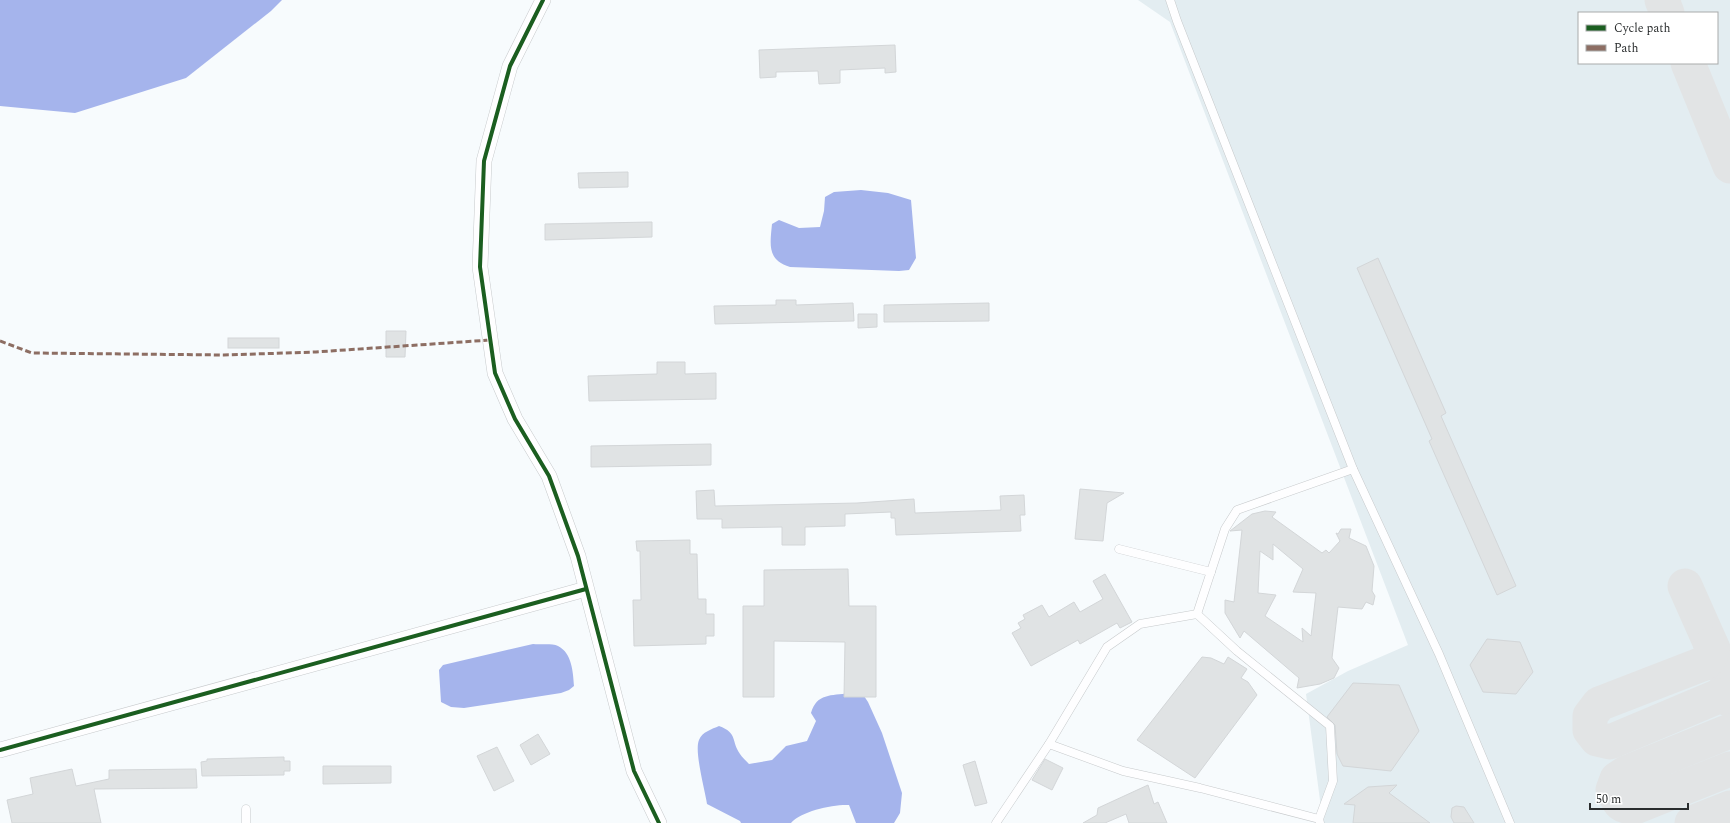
<svg xmlns="http://www.w3.org/2000/svg" width="1730" height="823" font-family="Spectral,serif">
  <style>
    .built { fill: #e3edf1; fill-rule: evenodd }
    .water { fill: #a5b4ec }
    .lines { fill: none; stroke-linecap: round; stroke-linejoin: round }
    .taxiway { stroke: #e2e4e5; stroke-width: 35 }
    .building { fill: #e0e3e4; stroke: #d3d6d8; fill-rule: evenodd }
    .lane-casing { stroke: #c7cacc; stroke-width: 9 }
    .street-casing { stroke: #c7cacc; stroke-width: 16 }
    .lane { stroke: #fefeff; stroke-width: 8 }
    .street { stroke: #fefeff; stroke-width: 15 }
    .quiet { stroke: #8d6e63; stroke-width: 3; stroke-dasharray: 6 3; stroke-linecap: butt }
    .cycleway-casing { stroke: #fff; stroke-width: 6 }
    .cycleway { stroke: #1b5e20; stroke-width: 4 }
  </style>
  <rect width="100%" height="100%" fill="#f7fbfd"/>
  <!-- built -->
  <path class="built" d="M1138 0H1730V823H1323L1306 694 1348 671 1408 645 1170 22ZM1579 13H1717V63H1579Z"/>
  <!-- water -->
  <g class="water">
    <path d="M0 0H282L271 11 186 78 75 113 0 106Z"/>
    <path d="M861 190 888 193 911 200 916 258 909 270 899 271 790 267C767 260 770 245 772 224L779 220 799 228 820 227 824 211 825 197 834 192Z"/>
    <path d="M533 644C540 645 552 643 558 646 572 653 573 672 574 686L569 690 561 693 464 708 451 707 441 702 439 670 443 665Z"/>
    <path d="M849 693H862L868 702 882 733 902 793 900 813 894 823H856L849 805C834 804 801 811 791 823H741L740 821 707 804C705 790 694 751 699 740 702 732 712 729 719 726 738 733 731 741 740 754 742 757 746 761 749 764L772 760 786 746 807 741 816 721 811 713C817 693 831 696 849 693Z"/>
  </g>
  <g class="lines">
    <!-- taxiway -->
    <g class="taxiway">
      <path d="M1662 0 1667 13"/>
      <path d="M1688 63 1730 166"/>
      <path d="M1685 586 1721 667"/>
      <path d="M1711 645C1713 653 1710 657 1705 663L1599 704 1590 716V730L1597 739 1610 742 1719 696 1730 699"/>
      <path d="M1730 731 1626 773 1617 779 1613 790C1619 803 1620 807 1635 807L1730 769"/>
      <path d="M1692 823 1730 808"/>
    </g>
  </g>
  <!-- building -->
  <g class="building">
    <path d="M895 45 896 72 885 73V68L840 70V83L819 84 818 71 776 72V77L760 78 759 50Z"/>
    <path d="M628 172V187L579 188 578 173Z"/>
    <path d="M652 222V237L545 240V224Z"/>
    <path d="M1378 258 1446 413 1441 416 1516 586 1497 595 1429 441 1432 439 1357 268Z"/>
    <path d="M776 300H796V305L853 303 854 321 715 324 714 306 776 305Z"/>
    <path d="M989 303V321L884 322V305Z"/>
    <path d="M858 314H877V327L858 328Z"/>
    <path d="M386 331H406L405 357H386Z"/>
    <rect x="228" y="338" width="51" height="10"/>
    <path d="M657 362H685V374L716 373V399L589 401 588 376 657 374Z"/>
    <path d="M711 444V465L591 467V446Z"/>
    <path d="M1080 489 1124 493 1107 503 1103 541 1075 539Z"/>
    <path d="M714 490 715 506 857 503 914 499 915 513 1001 510 1000 496 1024 495 1025 515H1020L1021 531 896 535 895 518H891V512L845 514V526L805 527V545H782V527L722 528V519H697L696 491Z"/>
    <path d="M1265 511 1276 512 1272 517 1322 553 1326 550 1329 553 1340 541 1336 533 1338 534 1341 529H1351L1349 538 1366 546 1374 566 1372 591 1375 596 1373 605 1366 602 1362 609 1338 607 1332 658 1339 668 1334 678 1320 684 1297 688 1299 678 1244 631 1240 638 1225 613V600L1234 602 1242 530 1230 531 1252 514ZM1273 544 1303 569 1293 592 1316 593 1311 636 1302 628 1303 642 1265 616 1276 595 1258 593 1260 551 1273 560Z"/>
    <path d="M690 540V554H697L698 599H706V614H714V636H706V644L634 646 633 600H641L640 551H637L636 541Z"/>
    <path d="M848 569 849 606H876V697H844L845 642 774 641V697H743V606H764V570Z"/>
    <path d="M1105 574 1132 622 1120 628 1117 623 1080 644 1078 640 1031 666 1012 633 1021 628 1018 623 1025 619 1023 615 1042 605 1049 617 1074 602 1080 612 1103 599 1093 581Z"/>
    <path d="M1487 639 1520 642 1533 672 1516 694 1483 692 1470 665Z"/>
    <path d="M1202 657 1211 658 1224 664 1228 657 1247 669 1241 678 1248 682 1257 695 1195 778 1137 740Z"/>
    <path d="M1353 683 1399 685 1419 731 1391 771 1343 766 1337 754 1335 725 1327 717Z"/>
    <path d="M538 734 550 754 531 765 520 745Z"/>
    <path d="M497 747 514 781 494 791 477 756Z"/>
    <path d="M284 757V761H290V771H284V775L202 776 201 762 207 761V759Z"/>
    <path d="M1045 759 1063 768 1052 790 1032 780Z"/>
    <path d="M975 761 987 803 975 806 963 765Z"/>
    <path d="M323 766H391V783L323 784Z"/>
    <path d="M72 769 76 786 109 779V770L196 769 197 788 94 789 101 823H12L7 800 33 794 30 778Z"/>
    <path d="M1148 785 1154 804 1158 802 1167 823H1129L1126 814 1105 823H1083L1097 815 1098 808Z"/>
    <path d="M1397 785 1389 793 1430 823H1353L1355 805 1344 804 1368 787Z"/>
    <path d="M1456 806 1464 807 1474 823H1454L1451 817 1452 808Z"/>
  </g>
  <g class="lines">
    <defs>
      <g id="lane">
        <path d="M1170 0 1177 21 1353 469 1439 654 1510 823"/>
        <path d="M1119 549 1211 572"/>
        <path d="M1197 614 1237 651 1330 726 1333 781 1319 819"/>
        <path d="M1049 744 1123 771 1200 788 1319 819 1320 823"/>
        <path d="M246 809V823"/>
        <path d="M996 823 1049 744 1107 647 1140 624 1197 614 1225 529 1237 510 1353 469"/>
      </g>
      <g id="street">
        <path d="M543 0 510 66 484 161 480 267 495 373 515 419 549 476 578 556 634 771 659 823"/>
        <path d="M0 750 586 589"/>
      </g>
    </defs>
    <!-- lane casing -->
    <use href="#lane" class="lane-casing"/>
    <!-- street casing -->
    <use href="#street" class="street-casing"/>
    <!-- lane -->
    <use href="#lane" class="lane"/>
    <!-- street -->
    <use href="#street" class="street"/>
    <!-- quiet -->
    <path class="quiet" d="M0 341 32 353 224 355 316 352 490 340"/>
    <defs>
      <g id="cycleway">
        <path d="M543 0 510 66 484 161 480 267 495 373 515 419 549 476 578 556 634 771 659 823"/>
        <path d="M0 750 586 589"/>
      </g>
    </defs>
    <!-- cycleway casing -->
    <use href="#cycleway" class="cycleway-casing"/>
    <!-- cycleway -->
    <use href="#cycleway" class="cycleway"/>
  </g>
  <!-- legend -->
  <rect x="1578" y="12" width="140" height="52" fill="#ffffff" stroke="#a9abab"/>
  <rect x="1586" y="25" width="20" height="6" fill="#1b5e20" stroke="#a9abab"/>
  <text x="1614" y="32" font-size="12" fill="#292c2d">Cycle path</text>
  <rect x="1586" y="45" width="20" height="6" fill="#8d6e63" stroke="#a9abab"/>
  <text x="1614" y="52" font-size="12" fill="#292c2d">Path</text>
  <!-- scale -->
  <path d="M1590 803v6h98v-6" fill="none" stroke="#292c2d" stroke-width="2"/>
  <text x="1596" y="803" font-size="12" fill="#292c2d" stroke="#ffffff" stroke-width="3" paint-order="stroke">50 m</text>
</svg>
